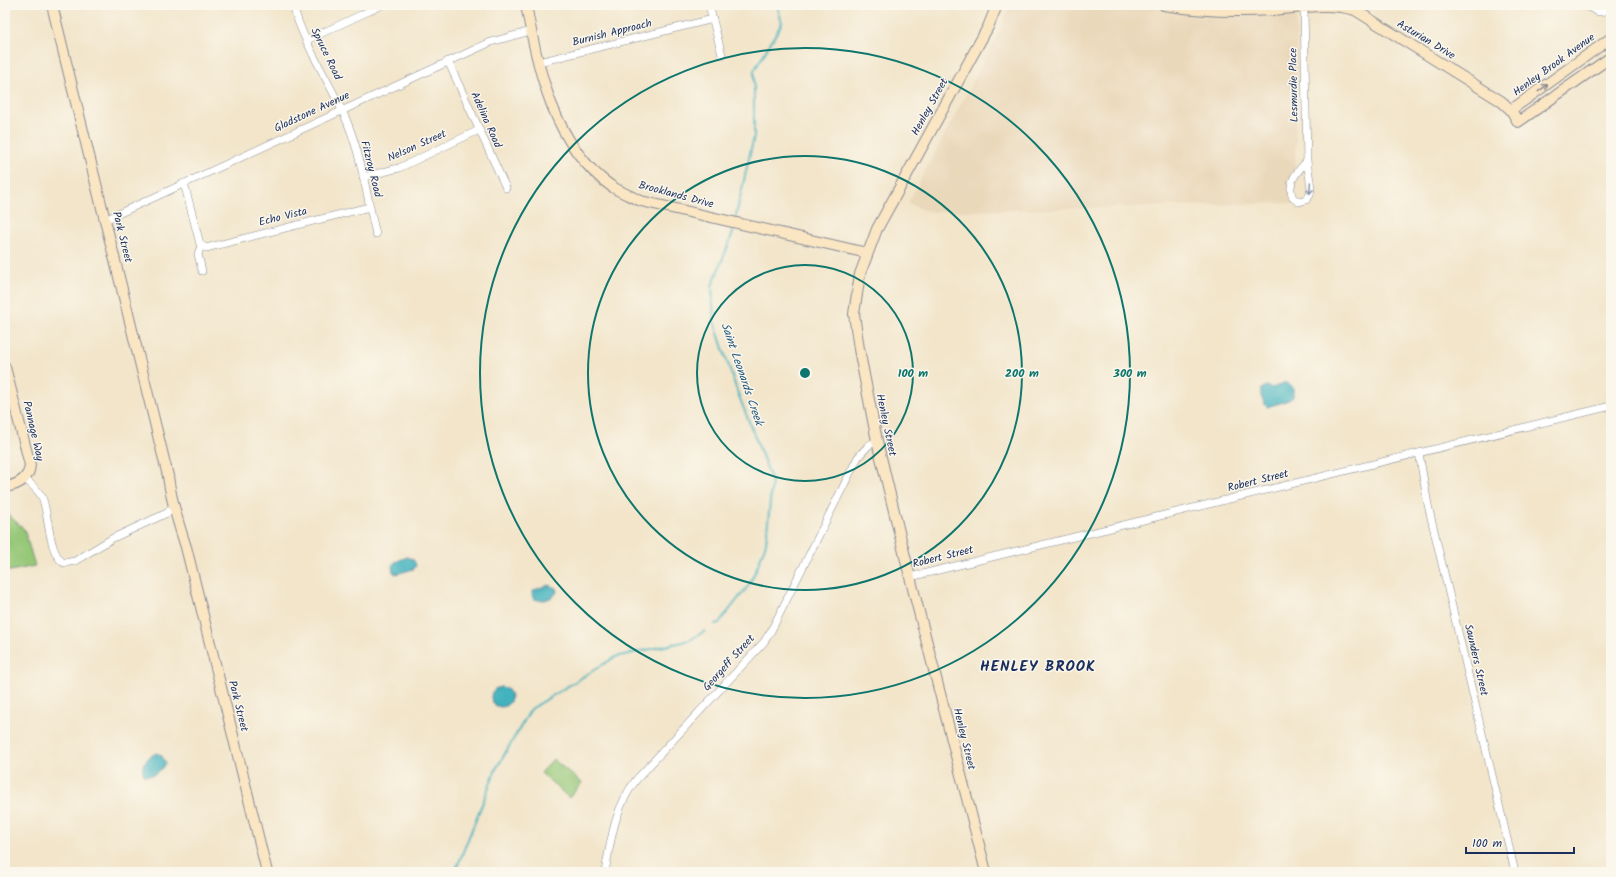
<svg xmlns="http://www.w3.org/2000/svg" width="1616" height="877" font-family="Kalam,sans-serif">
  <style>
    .built { fill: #ead8ba }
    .green { fill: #97c878; stroke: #597c6b }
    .water { fill: #43b2be; stroke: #2f708e }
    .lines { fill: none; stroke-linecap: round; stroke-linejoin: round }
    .stream { stroke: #43b2be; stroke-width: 2 }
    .street-casing { stroke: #868a94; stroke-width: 8 }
    .secondary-casing { stroke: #868a94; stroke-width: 12 }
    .street { stroke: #fff; stroke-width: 7 }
    .secondary { stroke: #fbe6c4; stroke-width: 10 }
    .oneway { stroke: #8b8a91 }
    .oneway2 { stroke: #8d97ae }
    .ring { fill: none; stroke: #0f766e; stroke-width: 2 }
    .labels { text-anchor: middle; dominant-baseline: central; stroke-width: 3; stroke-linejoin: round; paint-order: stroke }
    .street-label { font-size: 11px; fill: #1b2f5e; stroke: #fbf7ec }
    .water-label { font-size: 12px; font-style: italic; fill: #295d80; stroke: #fbf7ec }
    .district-label { font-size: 15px; font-weight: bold; letter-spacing: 1px; fill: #1b2f5e; stroke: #fbf7ec }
    .centre { fill: #0f766e; stroke: #fbf7ec; stroke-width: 2 }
    .ring-label { font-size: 12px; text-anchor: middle; font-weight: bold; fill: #0f766e; stroke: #fbf7ec; stroke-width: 3; stroke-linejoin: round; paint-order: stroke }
  </style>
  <rect width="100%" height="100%" fill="#fbf7ec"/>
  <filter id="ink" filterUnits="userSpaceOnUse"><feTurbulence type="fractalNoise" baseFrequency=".025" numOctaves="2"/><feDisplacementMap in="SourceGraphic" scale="8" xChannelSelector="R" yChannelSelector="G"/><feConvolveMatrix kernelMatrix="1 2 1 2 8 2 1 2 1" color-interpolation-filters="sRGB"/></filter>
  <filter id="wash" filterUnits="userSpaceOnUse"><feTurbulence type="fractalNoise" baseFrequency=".012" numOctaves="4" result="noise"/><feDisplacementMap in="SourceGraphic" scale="16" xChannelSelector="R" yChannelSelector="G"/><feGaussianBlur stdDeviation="0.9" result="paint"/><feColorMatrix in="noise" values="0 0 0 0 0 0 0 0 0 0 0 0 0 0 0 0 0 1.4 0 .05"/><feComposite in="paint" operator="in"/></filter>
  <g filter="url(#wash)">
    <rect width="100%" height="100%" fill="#f2e5ca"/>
    <!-- built -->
    <path class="built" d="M1008 5H1164L1272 10 1297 13 1295 203 929 212 908 203 995 40 1008 11Z"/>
    <!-- green -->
    <g class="green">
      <path d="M5 512 24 529 35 566 5 572Z"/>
      <path d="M553 759 582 783 569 798 541 773Z"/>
    </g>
    <!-- water -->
    <g class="water">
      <path d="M1286 382 1293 388V397C1286 403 1277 403 1268 407L1265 405 1261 396V389L1267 386 1272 388Z"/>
      <path d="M407 557 413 559 416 565 414 569 396 574 393 572 392 566 395 562Z"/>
      <path d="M548 585 556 588 557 592C553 599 540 603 533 598L532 594 534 590Z"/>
      <circle cx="501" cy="697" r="10"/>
      <path d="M156 753 161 755 166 763C160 771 154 778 144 775 139 763 148 758 156 753Z"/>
    </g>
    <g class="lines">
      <!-- stream -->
      <g class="stream">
        <path d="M735 220 754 136V71L782 23 777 5"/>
        <path d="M715 624 719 623 749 585 758 565 766 543 772 481 737 391 714 321 712 286 733 233 734 226"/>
        <path d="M455 872 496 769 531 709 615 657 678 643 690 640 705 631"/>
      </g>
    </g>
  </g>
  <g filter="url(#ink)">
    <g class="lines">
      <defs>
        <g id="street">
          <path d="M293 5C304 47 332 84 348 124 362 159 367 198 376 234"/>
          <path d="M709 5 722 55"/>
          <path d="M1583 5 1599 12 1611 10"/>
          <path d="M1304 8 1307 161 1311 188 1310 195 1306 200 1299 202 1293 198C1286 183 1297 172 1307 161"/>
          <path d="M307 40 382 5"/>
          <path d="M448 61 506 188"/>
          <path d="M539 62 713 19"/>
          <path d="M363 177 399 168 479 130"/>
          <path d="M184 183 200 244 206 248 369 207"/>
          <path d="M105 220 491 42 531 31"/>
          <path d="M201 246 198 254 202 271"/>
          <path d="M1419 453 1428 505 1515 872"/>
          <path d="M25 479C31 484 38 490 42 497 49 513 48 554 64 563L75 561 113 538 167 513 171 509 173 504"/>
          <path d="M910 577 1611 406"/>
          <path d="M605 872C611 839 615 807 636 780L764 642 771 631 858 457 869 445 877 441"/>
        </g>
        <g id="secondary">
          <path d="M52 5 168 476C171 500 178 523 186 547L267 872"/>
          <path d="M526 5C538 69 554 146 611 186 620 192 631 196 641 201L867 253"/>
          <path d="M1164 5C1199 11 1237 12 1272 10 1299 8 1329 2 1355 10L1501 101 1511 110 1518 122 1611 57"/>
          <path d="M1511 110 1611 38"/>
          <path d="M5 367 30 465C29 479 18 485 5 487"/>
          <path d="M986 872 910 577 877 441 859 349 854 314 860 274 877 229 988 27 997 5"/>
        </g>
      </defs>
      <!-- street casing -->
      <use href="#street" class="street-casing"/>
      <!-- secondary casing -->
      <use href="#secondary" class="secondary-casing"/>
      <!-- street -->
      <use href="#street" class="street"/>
      <!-- secondary -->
      <use href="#secondary" class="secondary"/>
    </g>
    <!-- one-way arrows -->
    <defs><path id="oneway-shaft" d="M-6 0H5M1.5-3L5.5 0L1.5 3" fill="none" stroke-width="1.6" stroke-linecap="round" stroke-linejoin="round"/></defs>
    <use class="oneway" href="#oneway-shaft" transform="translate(1543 88) rotate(-36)"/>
    <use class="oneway2" href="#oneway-shaft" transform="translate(1310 188) rotate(93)"/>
  </g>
  <!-- distance rings -->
  <g class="ring">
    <circle cx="805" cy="373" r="108"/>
    <circle cx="805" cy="373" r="217"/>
    <circle cx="805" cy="373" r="325"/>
  </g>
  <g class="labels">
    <!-- street labels -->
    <g class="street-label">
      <text transform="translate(612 33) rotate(-14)">Burnish Approach</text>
      <text transform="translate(1426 40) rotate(31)">Asturian Drive</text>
      <text transform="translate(326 54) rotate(64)">Spruce Road</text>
      <text transform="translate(1554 65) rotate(-36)">Henley Brook Avenue</text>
      <text transform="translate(1294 85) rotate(-91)">Lesmurdie Place</text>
      <text transform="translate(930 107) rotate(-61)">Henley Street</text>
      <text transform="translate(312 112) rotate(-25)">Gladstone Avenue</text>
      <text transform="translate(486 120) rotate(66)">Adelina Road</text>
      <text transform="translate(417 146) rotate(-24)">Nelson Street</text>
      <text transform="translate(371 169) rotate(76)">Fitzroy Road</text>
      <text transform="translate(676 195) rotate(15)">Brooklands Drive</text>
      <text transform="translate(283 217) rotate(-14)">Echo Vista</text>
      <text transform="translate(122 237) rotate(76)">Park Street</text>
      <text transform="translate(886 425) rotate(78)">Henley Street</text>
      <text transform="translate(33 431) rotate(77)">Pannage Way</text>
      <text transform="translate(1258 481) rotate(-14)">Robert Street</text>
      <text transform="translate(943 557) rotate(-14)">Robert Street</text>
      <text transform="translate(1476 660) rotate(77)">Saunders Street</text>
      <text transform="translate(729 663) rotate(-48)">Georgeff Street</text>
      <text transform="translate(238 706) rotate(76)">Park Street</text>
      <text transform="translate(964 739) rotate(76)">Henley Street</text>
    </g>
    <!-- water labels -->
    <g class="water-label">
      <text transform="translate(742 374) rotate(71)">Saint Leonards Creek</text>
    </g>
    <!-- district labels -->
    <g class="district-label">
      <text x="1038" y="667">HENLEY BROOK</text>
    </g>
  </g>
  <circle cx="805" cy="373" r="6" class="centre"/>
  <g class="ring-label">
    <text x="913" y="377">100 m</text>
    <text x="1022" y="377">200 m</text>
    <text x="1130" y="377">300 m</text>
  </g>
  <!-- margin -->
  <rect width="1616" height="877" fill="none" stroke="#fbf7ec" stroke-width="20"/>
  <!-- scale -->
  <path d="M1466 847v6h108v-6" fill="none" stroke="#1b2f5e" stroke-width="2"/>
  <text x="1472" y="847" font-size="12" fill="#1b2f5e" stroke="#fbf7ec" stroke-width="3" paint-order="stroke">100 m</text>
</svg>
